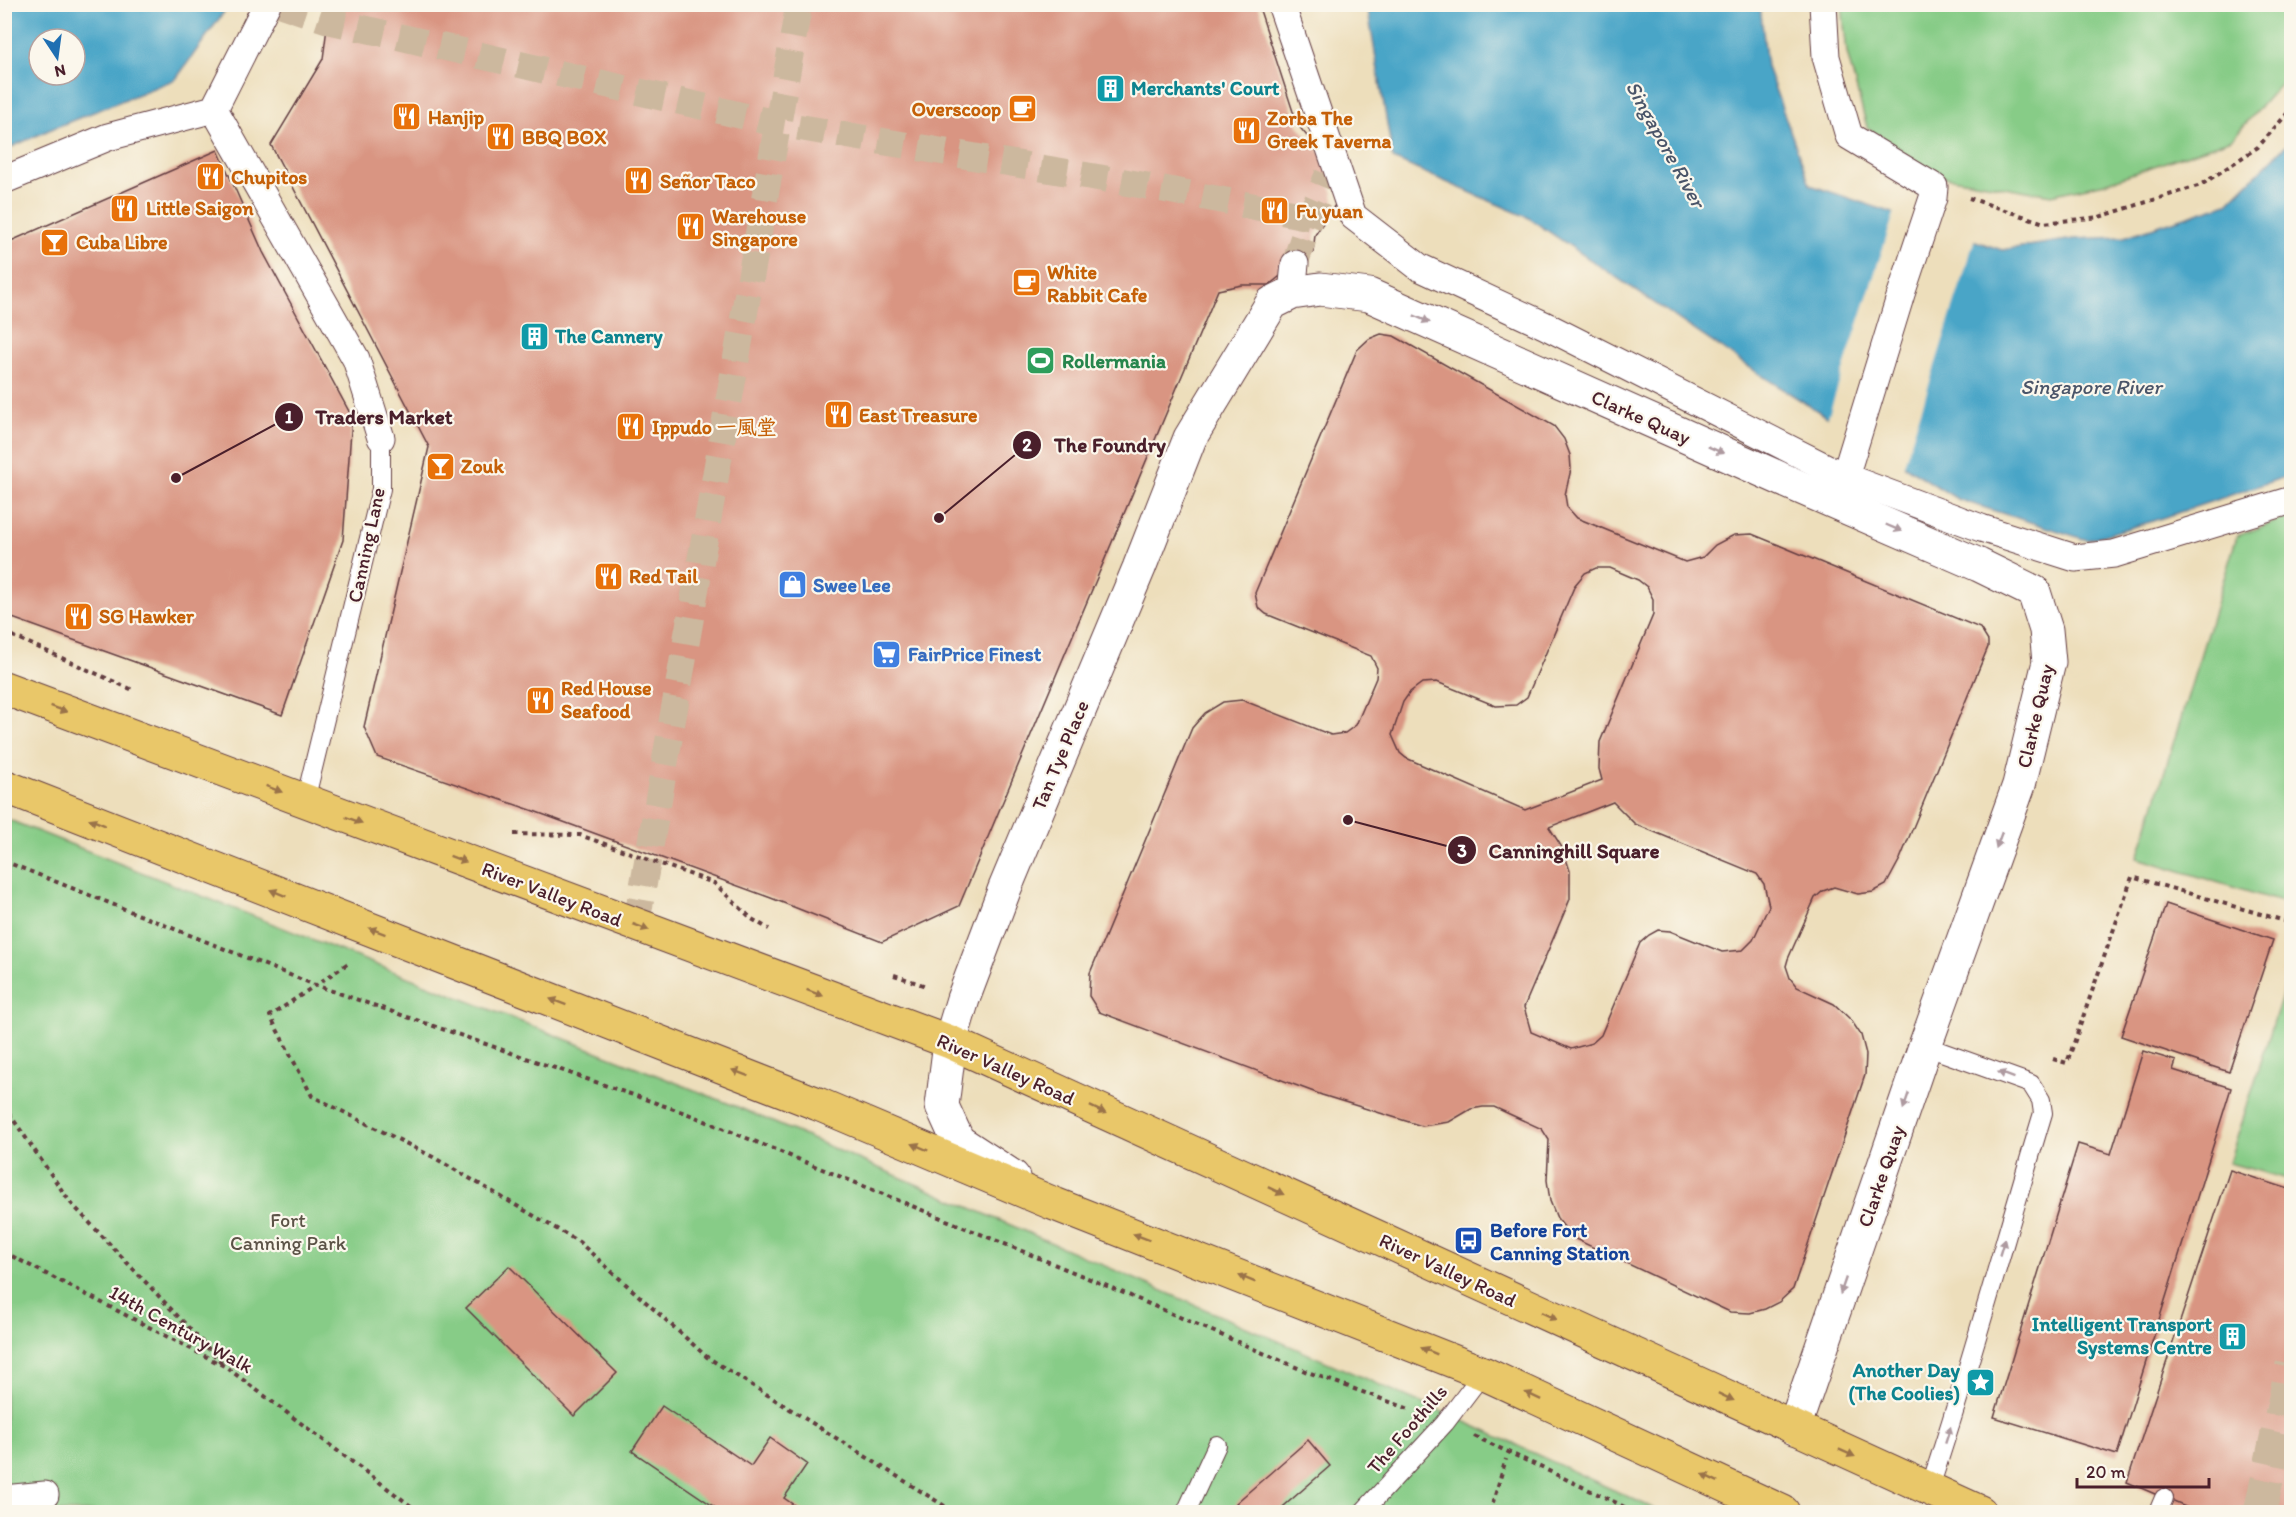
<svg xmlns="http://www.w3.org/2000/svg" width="2296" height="1517" font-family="Itim,'LXGW WenKai TC',sans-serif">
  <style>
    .green { fill: #87cc87; stroke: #687659; stroke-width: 1.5 }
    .water { fill: #49a5c7; stroke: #4a6279; stroke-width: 1.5; fill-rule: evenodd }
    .pier { fill: #eddebb }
    .building { fill: #d99582; fill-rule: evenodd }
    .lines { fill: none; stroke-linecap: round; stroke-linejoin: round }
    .pedestrian-tunnel { stroke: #ccb89e; stroke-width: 27; stroke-dasharray: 27 14; stroke-linecap: butt }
    .motorway-tunnel { stroke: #ccb89e; stroke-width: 33; stroke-dasharray: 33 16; stroke-linecap: butt }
    .service-casing { stroke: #623c41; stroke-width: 20 }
    .pedestrian-casing { stroke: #623c41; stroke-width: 29 }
    .minor-casing { stroke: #623c41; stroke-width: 35 }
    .primary-casing { stroke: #623c41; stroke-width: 35 }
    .path { stroke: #623c41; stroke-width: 4; stroke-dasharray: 4.5 4.5; stroke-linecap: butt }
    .service { stroke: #fff; stroke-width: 18 }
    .pedestrian { stroke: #fff; stroke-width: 27 }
    .minor { stroke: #fff; stroke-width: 33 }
    .primary { stroke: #e9c769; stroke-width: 33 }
    .oneway { fill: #ae9aa0 }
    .oneway2 { fill: #9a734a }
    .labels { text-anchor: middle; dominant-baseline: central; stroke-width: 4.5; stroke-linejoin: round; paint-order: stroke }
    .culture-label { font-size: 20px; font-weight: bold; fill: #0d838f; stroke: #fbf7ec; text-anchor: start }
    .food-label { font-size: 20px; font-weight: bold; fill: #c56008; stroke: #fbf7ec; text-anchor: start }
    .leisure-label { font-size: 20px; font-weight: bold; fill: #27864d; stroke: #fbf7ec; text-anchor: start }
    .street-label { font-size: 20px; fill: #4a1f2b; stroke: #fbf7ec }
    .shop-label { font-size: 20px; font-weight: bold; fill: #366cbe; stroke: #fbf7ec; text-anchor: start }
    .park-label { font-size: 20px; fill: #5c5347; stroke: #fbf7ec }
    .transit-label { font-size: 20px; font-weight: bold; fill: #164399; stroke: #fbf7ec; text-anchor: start }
    .water-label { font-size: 21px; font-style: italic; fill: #4a5569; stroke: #fbf7ec }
    .leader { fill: none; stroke: #4a1f2b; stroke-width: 2 }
    .callout-dot { fill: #4a1f2b; stroke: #fbf7ec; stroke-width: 2 }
    .mark-label { font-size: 18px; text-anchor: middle; font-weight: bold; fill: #fff }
    .callout-label { font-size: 21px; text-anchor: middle; font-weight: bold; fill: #4a1f2b; stroke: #fbf7ec; stroke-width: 4.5; stroke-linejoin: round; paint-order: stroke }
  </style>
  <rect width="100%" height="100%" fill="#fbf7ec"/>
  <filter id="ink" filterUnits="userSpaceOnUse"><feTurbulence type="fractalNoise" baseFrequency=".0167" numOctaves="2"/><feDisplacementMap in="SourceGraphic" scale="12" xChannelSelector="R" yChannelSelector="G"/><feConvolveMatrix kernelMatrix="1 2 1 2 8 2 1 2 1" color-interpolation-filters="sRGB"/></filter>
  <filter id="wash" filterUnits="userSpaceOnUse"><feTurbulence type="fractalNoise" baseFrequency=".008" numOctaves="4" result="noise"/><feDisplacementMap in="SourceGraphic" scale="24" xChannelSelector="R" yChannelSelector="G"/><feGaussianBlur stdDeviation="1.35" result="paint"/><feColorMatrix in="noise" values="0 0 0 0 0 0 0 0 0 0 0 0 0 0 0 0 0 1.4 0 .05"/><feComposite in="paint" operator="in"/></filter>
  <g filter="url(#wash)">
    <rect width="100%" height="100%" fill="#eddebb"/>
    <!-- green -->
    <g class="green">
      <path d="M1842 5H2291V72L2232 139 2105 183 2051 195 1934 175 1867 127 1847 53Z"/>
      <path d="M2291 516H2292L2291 905 2138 858 2237 536Z"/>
      <path d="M4 818 740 1108 1477 1427 1661 1512H5Z"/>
      <path d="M2291 967V1180L2229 1163Z"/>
    </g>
    <!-- water -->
    <g class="water">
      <path d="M4 5 5 4 229 5 176 79 49 130 5 150ZM39 39H75V75H39Z"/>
      <path d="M1367 5H1760L1767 67 1810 185 2002 250 2074 239 2124 237 2228 203 2291 140V475L2150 522 2087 540 1957 499 1764 377 1527 217 1393 159Z"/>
    </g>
    <!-- pier -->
    <path class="pier" d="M1895 211 1975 238 1903 468 1827 420Z"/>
    <g id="blocks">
      <!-- building -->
      <g class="building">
        <path d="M330 4H1258L1297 124 1326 159 1335 205 1315 235 1313 253 1295 264 1269 285H1242L1218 290 959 906 882 942 771 898 531 810 377 757 364 727 429 447 271 145 323 59Z"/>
        <path d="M218 150 263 252 352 417 343 540 282 715 4 615V244Z"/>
        <path d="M1381 334 1394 336 1554 426 1564 439 1570 455 1571 469 1565 495 1567 507 1577 518 1685 562 1703 557 1715 545 1734 535 1752 534 1980 628 1988 641V647L1900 859 1886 885 1873 892 1858 894 1834 887 1823 891 1815 898 1788 959 1786 966 1790 978 1797 987 1834 1004 1851 1020 1861 1035 1866 1054 1865 1075 1793 1289 1779 1302 1765 1309 1750 1313 1730 1312 1573 1238 1557 1218 1550 1201 1547 1180 1549 1140 1542 1129 1494 1107H1483L1471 1109 1449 1122 1422 1126 1322 1095 1099 1012 1089 996 1090 973 1192 728 1205 713 1223 702 1242 700 1331 735 1345 733 1356 725 1376 678 1377 668 1371 656 1266 614 1258 607 1255 593 1357 350 1369 339ZM1596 568H1610L1638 580 1647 587 1653 599V615L1600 742 1599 769 1602 780 1525 810 1406 758 1400 753 1392 735 1403 702 1410 692 1422 683 1437 682 1496 706 1516 705 1527 697 1575 585 1585 573ZM1613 802 1635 824 1757 874 1764 884 1769 906 1753 940 1743 950 1722 952 1670 931 1658 930 1649 935 1640 943 1601 1035 1592 1043 1571 1049 1531 1032 1524 1007 1570 899V871L1563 849 1549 827Z"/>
        <path d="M2166 904 2273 940 2229 1072 2121 1036Z"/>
        <path d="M2143 1051 2176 1061 2173 1070 2231 1088 2117 1455 1994 1417 2078 1144 2111 1154Z"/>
        <path d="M2230 1170 2292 1190V1512H2197L2127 1482Z"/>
        <path d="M509 1266 617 1373 574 1416 466 1308Z"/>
        <path d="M662 1406 751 1466 770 1438 807 1464 784 1498 804 1512H722L632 1451Z"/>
        <path d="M1308 1440 1330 1466 1277 1512H1244L1236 1503Z"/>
      </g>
    </g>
  </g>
  <g filter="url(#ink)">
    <use href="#blocks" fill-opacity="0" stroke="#623c41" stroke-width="1.5"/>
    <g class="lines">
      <!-- pedestrian-tunnel -->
      <g class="pedestrian-tunnel">
        <path d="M280 4 330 21 779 124 1142 185 1310 217"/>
        <path d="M1295 264 1310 217 1328 175"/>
        <path d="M636 926 799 4"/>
      </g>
      <!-- motorway-tunnel -->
      <path class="motorway-tunnel" d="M2260 1512 2292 1365"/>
      <defs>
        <g id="service">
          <path d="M305 801 381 489V438"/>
          <path d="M1925 1046 2031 1084 2041 1100 2043 1113C2005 1238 1971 1365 1929 1490"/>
          <path d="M1186 1512 1217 1445"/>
          <path d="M1363 1512 1445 1423 1483 1373"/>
          <path d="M2158 1512 2164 1498"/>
        </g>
        <g id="pedestrian">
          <path d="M1281 4 1353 216 1419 267 1544 325 1845 477 1981 528 2075 558 2114 554 2292 500"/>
          <path d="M1823 4 1826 57 1849 136 1934 187 1933 198 1901 294 1847 470"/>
          <path d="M214 109 356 359 381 438"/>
          <path d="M4 180 108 137 214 109 267 4"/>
          <path d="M1292 293 1295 264"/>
          <path d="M4 1499 45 1495"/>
        </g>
        <path id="minor" d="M1013 1177 958 1141 942 1106 950 1042 963 999 1005 888 1139 568 1190 438 1272 303 1292 293 1320 289 1369 295 1797 486 1979 565 2034 592 2046 630 2049 662 2019 785 1925 1046 1794 1428"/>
        <g id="primary">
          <path d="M4 688 950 1042 1980 1512"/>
          <path d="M4 786 818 1104 1052 1203 1483 1373 1783 1512"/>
        </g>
      </defs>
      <!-- service casing -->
      <use href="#service" class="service-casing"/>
      <!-- pedestrian casing -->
      <use href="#pedestrian" class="pedestrian-casing"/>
      <!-- minor casing -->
      <use href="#minor" class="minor-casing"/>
      <!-- primary casing -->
      <use href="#primary" class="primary-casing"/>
      <!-- path -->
      <g class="path">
        <path d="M1969 198 2044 223 2099 217 2201 185 2258 147 2292 108"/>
        <path d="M4 632 135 691"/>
        <path d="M514 834 580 835 714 883 752 919 769 929"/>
        <path d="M4 861 315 985 688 1114 1112 1288 1305 1371 1412 1410"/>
        <path d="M347 964 270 1016 312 1096 433 1157 579 1242 707 1357 954 1512"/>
        <path d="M894 975 926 986"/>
        <path d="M2053 1059 2067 1063 2132 877 2292 923"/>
        <path d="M4 1106 70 1202 222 1363"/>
        <path d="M4 1252 226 1367 419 1512"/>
        <path d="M1474 1436 1619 1504 1633 1512"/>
        <path d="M1490 1512 1506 1459"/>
      </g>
      <!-- service -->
      <use href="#service" class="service"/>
      <!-- pedestrian -->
      <use href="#pedestrian" class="pedestrian"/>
      <!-- minor -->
      <use href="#minor" class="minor"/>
      <!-- primary -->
      <use href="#primary" class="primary"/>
    </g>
    <!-- one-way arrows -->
    <defs><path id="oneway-solid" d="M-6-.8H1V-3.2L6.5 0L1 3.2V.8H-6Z" transform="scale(1.5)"/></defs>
    <g class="oneway">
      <use href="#oneway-solid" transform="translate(1422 319) rotate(24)"/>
      <use href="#oneway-solid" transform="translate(1716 450) rotate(24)"/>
      <use href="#oneway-solid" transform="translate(1894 528) rotate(23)"/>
      <use href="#oneway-solid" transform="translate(1999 840) rotate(110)"/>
      <use href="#oneway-solid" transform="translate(2006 1075) rotate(-160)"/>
      <use href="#oneway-solid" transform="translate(1906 1101) rotate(109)"/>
      <use href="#oneway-solid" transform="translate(2002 1247) rotate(-73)"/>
      <use href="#oneway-solid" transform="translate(1843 1286) rotate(109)"/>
      <use href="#oneway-solid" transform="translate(1948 1435) rotate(-72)"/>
    </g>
    <g class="oneway2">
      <use href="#oneway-solid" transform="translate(59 709) rotate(21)"/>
      <use href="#oneway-solid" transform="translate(274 789) rotate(21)"/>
      <use href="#oneway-solid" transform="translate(354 820) rotate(21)"/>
      <use href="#oneway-solid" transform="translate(97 822) rotate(-158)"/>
      <use href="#oneway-solid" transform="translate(458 859) rotate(21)"/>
      <use href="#oneway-solid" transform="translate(278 893) rotate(-158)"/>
      <use href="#oneway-solid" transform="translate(641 927) rotate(21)"/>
      <use href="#oneway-solid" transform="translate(377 931) rotate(-160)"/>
      <use href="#oneway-solid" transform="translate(815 993) rotate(20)"/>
      <use href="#oneway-solid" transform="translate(558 1002) rotate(-159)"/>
      <use href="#oneway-solid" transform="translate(740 1073) rotate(-159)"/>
      <use href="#oneway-solid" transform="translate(1098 1110) rotate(25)"/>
      <use href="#oneway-solid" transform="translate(920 1147) rotate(-157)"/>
      <use href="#oneway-solid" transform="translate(1276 1191) rotate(25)"/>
      <use href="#oneway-solid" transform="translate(1141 1237) rotate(-159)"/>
      <use href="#oneway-solid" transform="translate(1247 1279) rotate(-158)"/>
      <use href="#oneway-solid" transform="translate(1549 1316) rotate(25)"/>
      <use href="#oneway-solid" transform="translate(1429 1351) rotate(-158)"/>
      <use href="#oneway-solid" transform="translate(1533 1396) rotate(-155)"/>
      <use href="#oneway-solid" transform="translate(1726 1397) rotate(25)"/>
      <use href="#oneway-solid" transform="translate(1847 1453) rotate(24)"/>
      <use href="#oneway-solid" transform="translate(1710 1478) rotate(-155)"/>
    </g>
  </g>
  <!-- icons -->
  <defs>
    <symbol id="building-square" viewBox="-11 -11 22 22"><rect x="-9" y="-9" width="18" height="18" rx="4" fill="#0f9aa8" stroke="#fbf7ec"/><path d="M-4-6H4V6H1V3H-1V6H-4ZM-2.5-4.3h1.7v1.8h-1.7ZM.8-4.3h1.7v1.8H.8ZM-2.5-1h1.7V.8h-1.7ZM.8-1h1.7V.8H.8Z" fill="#fff"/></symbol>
    <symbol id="cafe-square" viewBox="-11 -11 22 22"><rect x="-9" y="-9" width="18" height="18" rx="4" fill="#e8710a" stroke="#fbf7ec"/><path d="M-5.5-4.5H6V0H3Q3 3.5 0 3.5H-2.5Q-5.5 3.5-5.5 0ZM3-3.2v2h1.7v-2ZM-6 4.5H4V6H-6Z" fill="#fff"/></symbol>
    <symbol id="restaurant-square" viewBox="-11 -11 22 22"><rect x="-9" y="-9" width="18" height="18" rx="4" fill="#e8710a" stroke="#fbf7ec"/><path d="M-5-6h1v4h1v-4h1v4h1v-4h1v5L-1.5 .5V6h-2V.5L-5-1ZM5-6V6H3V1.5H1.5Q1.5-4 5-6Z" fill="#fff"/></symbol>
    <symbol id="bar-square" viewBox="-11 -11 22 22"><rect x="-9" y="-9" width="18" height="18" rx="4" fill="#e8710a" stroke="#fbf7ec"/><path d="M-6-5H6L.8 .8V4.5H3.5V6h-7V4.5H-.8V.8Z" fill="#fff"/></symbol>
    <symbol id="stadium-square" viewBox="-11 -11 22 22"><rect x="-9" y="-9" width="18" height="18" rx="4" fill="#2e9e5b" stroke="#fbf7ec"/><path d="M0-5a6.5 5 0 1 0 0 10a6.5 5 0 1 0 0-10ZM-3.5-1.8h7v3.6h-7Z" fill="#fff"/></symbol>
    <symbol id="shop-square" viewBox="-11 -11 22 22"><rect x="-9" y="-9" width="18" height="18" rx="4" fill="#3f7fe0" stroke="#fbf7ec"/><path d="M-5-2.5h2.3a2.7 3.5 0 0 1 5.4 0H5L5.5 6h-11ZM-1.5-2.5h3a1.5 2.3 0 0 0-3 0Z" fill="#fff"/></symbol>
    <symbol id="supermarket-square" viewBox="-11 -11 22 22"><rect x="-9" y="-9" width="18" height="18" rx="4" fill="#3f7fe0" stroke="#fbf7ec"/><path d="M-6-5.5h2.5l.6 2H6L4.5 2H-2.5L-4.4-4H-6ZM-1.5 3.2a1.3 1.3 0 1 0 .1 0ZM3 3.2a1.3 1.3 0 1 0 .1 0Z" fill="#fff"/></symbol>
    <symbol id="bus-square" viewBox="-11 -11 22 22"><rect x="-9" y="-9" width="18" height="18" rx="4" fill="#1a4fb4" stroke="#fbf7ec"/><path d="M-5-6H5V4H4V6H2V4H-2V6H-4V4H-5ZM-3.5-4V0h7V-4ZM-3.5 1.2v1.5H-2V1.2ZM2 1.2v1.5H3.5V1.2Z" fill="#fff"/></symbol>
    <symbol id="sight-square" viewBox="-11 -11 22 22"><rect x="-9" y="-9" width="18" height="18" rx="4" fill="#0f9aa8" stroke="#fbf7ec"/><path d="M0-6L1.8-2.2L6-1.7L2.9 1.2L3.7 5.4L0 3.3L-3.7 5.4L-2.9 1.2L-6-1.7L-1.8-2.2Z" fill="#fff"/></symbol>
  </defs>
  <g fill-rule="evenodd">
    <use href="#building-square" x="1094" y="72" width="33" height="33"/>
    <use href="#cafe-square" x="1006" y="92" width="33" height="33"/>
    <use href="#restaurant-square" x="390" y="100" width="33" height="33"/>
    <use href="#restaurant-square" x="1230" y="114" width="33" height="33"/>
    <use href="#restaurant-square" x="484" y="120" width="33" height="33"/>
    <use href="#restaurant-square" x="194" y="160" width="33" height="33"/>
    <use href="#restaurant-square" x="622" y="164" width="33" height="33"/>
    <use href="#restaurant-square" x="108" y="192" width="33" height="33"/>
    <use href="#restaurant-square" x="1258" y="194" width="33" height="33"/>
    <use href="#restaurant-square" x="674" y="210" width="33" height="33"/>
    <use href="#bar-square" x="38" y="226" width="33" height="33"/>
    <use href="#cafe-square" x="1010" y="266" width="33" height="33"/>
    <use href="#building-square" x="518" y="320" width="33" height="33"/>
    <use href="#stadium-square" x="1024" y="344" width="33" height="33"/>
    <use href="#restaurant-square" x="822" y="398" width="33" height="33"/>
    <use href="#restaurant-square" x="614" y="410" width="33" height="33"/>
    <use href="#bar-square" x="424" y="450" width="33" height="33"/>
    <use href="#restaurant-square" x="592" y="560" width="33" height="33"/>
    <use href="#shop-square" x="776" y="568" width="33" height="33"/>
    <use href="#restaurant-square" x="62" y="600" width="33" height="33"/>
    <use href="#supermarket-square" x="870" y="638" width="33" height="33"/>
    <use href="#restaurant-square" x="524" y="684" width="33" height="33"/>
    <use href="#bus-square" x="1452" y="1224" width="33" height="33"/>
    <use href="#building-square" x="2216" y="1320" width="33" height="33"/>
    <use href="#sight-square" x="1964" y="1366" width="33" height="33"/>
  </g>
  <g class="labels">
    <!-- culture labels -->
    <g class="culture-label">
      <text x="1131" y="88">Merchants' Court</text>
      <text x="555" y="336">The Cannery</text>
      <text x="2212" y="1324" text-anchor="end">Intelligent Transport<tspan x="2212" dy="23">Systems Centre</tspan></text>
      <text x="1960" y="1370" text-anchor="end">Another Day<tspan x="1960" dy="23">(The Coolies)</tspan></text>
    </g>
    <!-- food labels -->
    <g class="food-label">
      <text x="1001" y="109" text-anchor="end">Overscoop</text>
      <text x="428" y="117">Hanjip</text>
      <text x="1267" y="118">Zorba The<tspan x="1267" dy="23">Greek Taverna</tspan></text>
      <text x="522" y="137">BBQ BOX</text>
      <text x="231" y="177">Chupitos</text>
      <text x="660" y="181">Señor Taco</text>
      <text x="146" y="208">Little Saigon</text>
      <text x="1296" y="211">Fu yuan</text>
      <text x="712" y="216">Warehouse<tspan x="712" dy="23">Singapore</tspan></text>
      <text x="76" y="242">Cuba Libre</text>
      <text x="1047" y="272">White<tspan x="1047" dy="23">Rabbit Cafe</tspan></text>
      <text x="859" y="415">East Treasure</text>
      <text x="652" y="427">Ippudo 一風堂</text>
      <text x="461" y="466">Zouk</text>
      <text x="629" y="576">Red Tail</text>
      <text x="99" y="616">SG Hawker</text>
      <text x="561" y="688">Red House<tspan x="561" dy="23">Seafood</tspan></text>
    </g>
    <!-- leisure labels -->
    <g class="leisure-label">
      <text x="1062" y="361">Rollermania</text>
    </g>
    <!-- street labels -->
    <g class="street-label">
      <text transform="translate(1641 417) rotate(24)">Clarke Quay</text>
      <text transform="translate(366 545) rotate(-78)">Canning Lane</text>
      <text transform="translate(2035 716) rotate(-77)">Clarke Quay</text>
      <text transform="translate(1060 755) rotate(-67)">Tan Tye Place</text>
      <text transform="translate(552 894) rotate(21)">River Valley Road</text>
      <text transform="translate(1006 1069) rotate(24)">River Valley Road</text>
      <text transform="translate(1881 1176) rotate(-71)">Clarke Quay</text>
      <text transform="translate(1448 1270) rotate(25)">River Valley Road</text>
      <text transform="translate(181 1329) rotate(29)">14th Century Walk</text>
      <text transform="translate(1407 1429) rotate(-49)">The Foothills</text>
    </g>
    <!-- shop labels -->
    <g class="shop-label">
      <text x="813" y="585">Swee Lee</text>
      <text x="908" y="654">FairPrice Finest</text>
    </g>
    <!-- park labels -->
    <g class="park-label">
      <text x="288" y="1220">Fort<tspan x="288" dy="23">Canning Park</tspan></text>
    </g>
    <!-- transit labels -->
    <g class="transit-label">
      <text x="1490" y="1230">Before Fort<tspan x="1490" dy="23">Canning Station</tspan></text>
    </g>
    <!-- water labels -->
    <g class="water-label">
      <text transform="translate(1666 144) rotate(61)">Singapore River</text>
      <text x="2091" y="386">Singapore River</text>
    </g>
  </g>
  <!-- callouts -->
  <path class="leader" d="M176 478L289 417M939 518L1027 445M1348 820L1462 850"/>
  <g class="callout-dot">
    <circle cx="176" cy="478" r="6"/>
    <circle cx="939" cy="518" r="6"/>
    <circle cx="1348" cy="820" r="6"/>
    <circle cx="289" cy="417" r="15"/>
    <circle cx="1027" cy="445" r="15"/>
    <circle cx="1462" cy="850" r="15"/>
  </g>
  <g class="mark-label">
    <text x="289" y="423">1</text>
    <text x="1027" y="451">2</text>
    <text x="1462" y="857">3</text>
  </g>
  <g class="callout-label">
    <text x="384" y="424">Traders Market</text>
    <text x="1110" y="452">The Foundry</text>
    <text x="1574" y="858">Canninghill Square</text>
  </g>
  <!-- margin -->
  <rect width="2296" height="1517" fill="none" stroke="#fbf7ec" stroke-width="24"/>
  <!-- north arrow -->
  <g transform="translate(57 57) rotate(167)"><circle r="28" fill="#fbf7ec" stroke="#b4a19f" stroke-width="1.5"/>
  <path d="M0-4.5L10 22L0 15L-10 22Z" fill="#1f6fb2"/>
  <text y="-9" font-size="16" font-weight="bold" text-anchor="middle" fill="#4a1f2b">N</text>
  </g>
  <!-- scale -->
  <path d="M2077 1478v9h132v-9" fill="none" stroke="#4a1f2b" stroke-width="3"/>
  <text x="2086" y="1478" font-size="18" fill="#4a1f2b" stroke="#fbf7ec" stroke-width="4.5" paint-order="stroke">20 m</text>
</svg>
